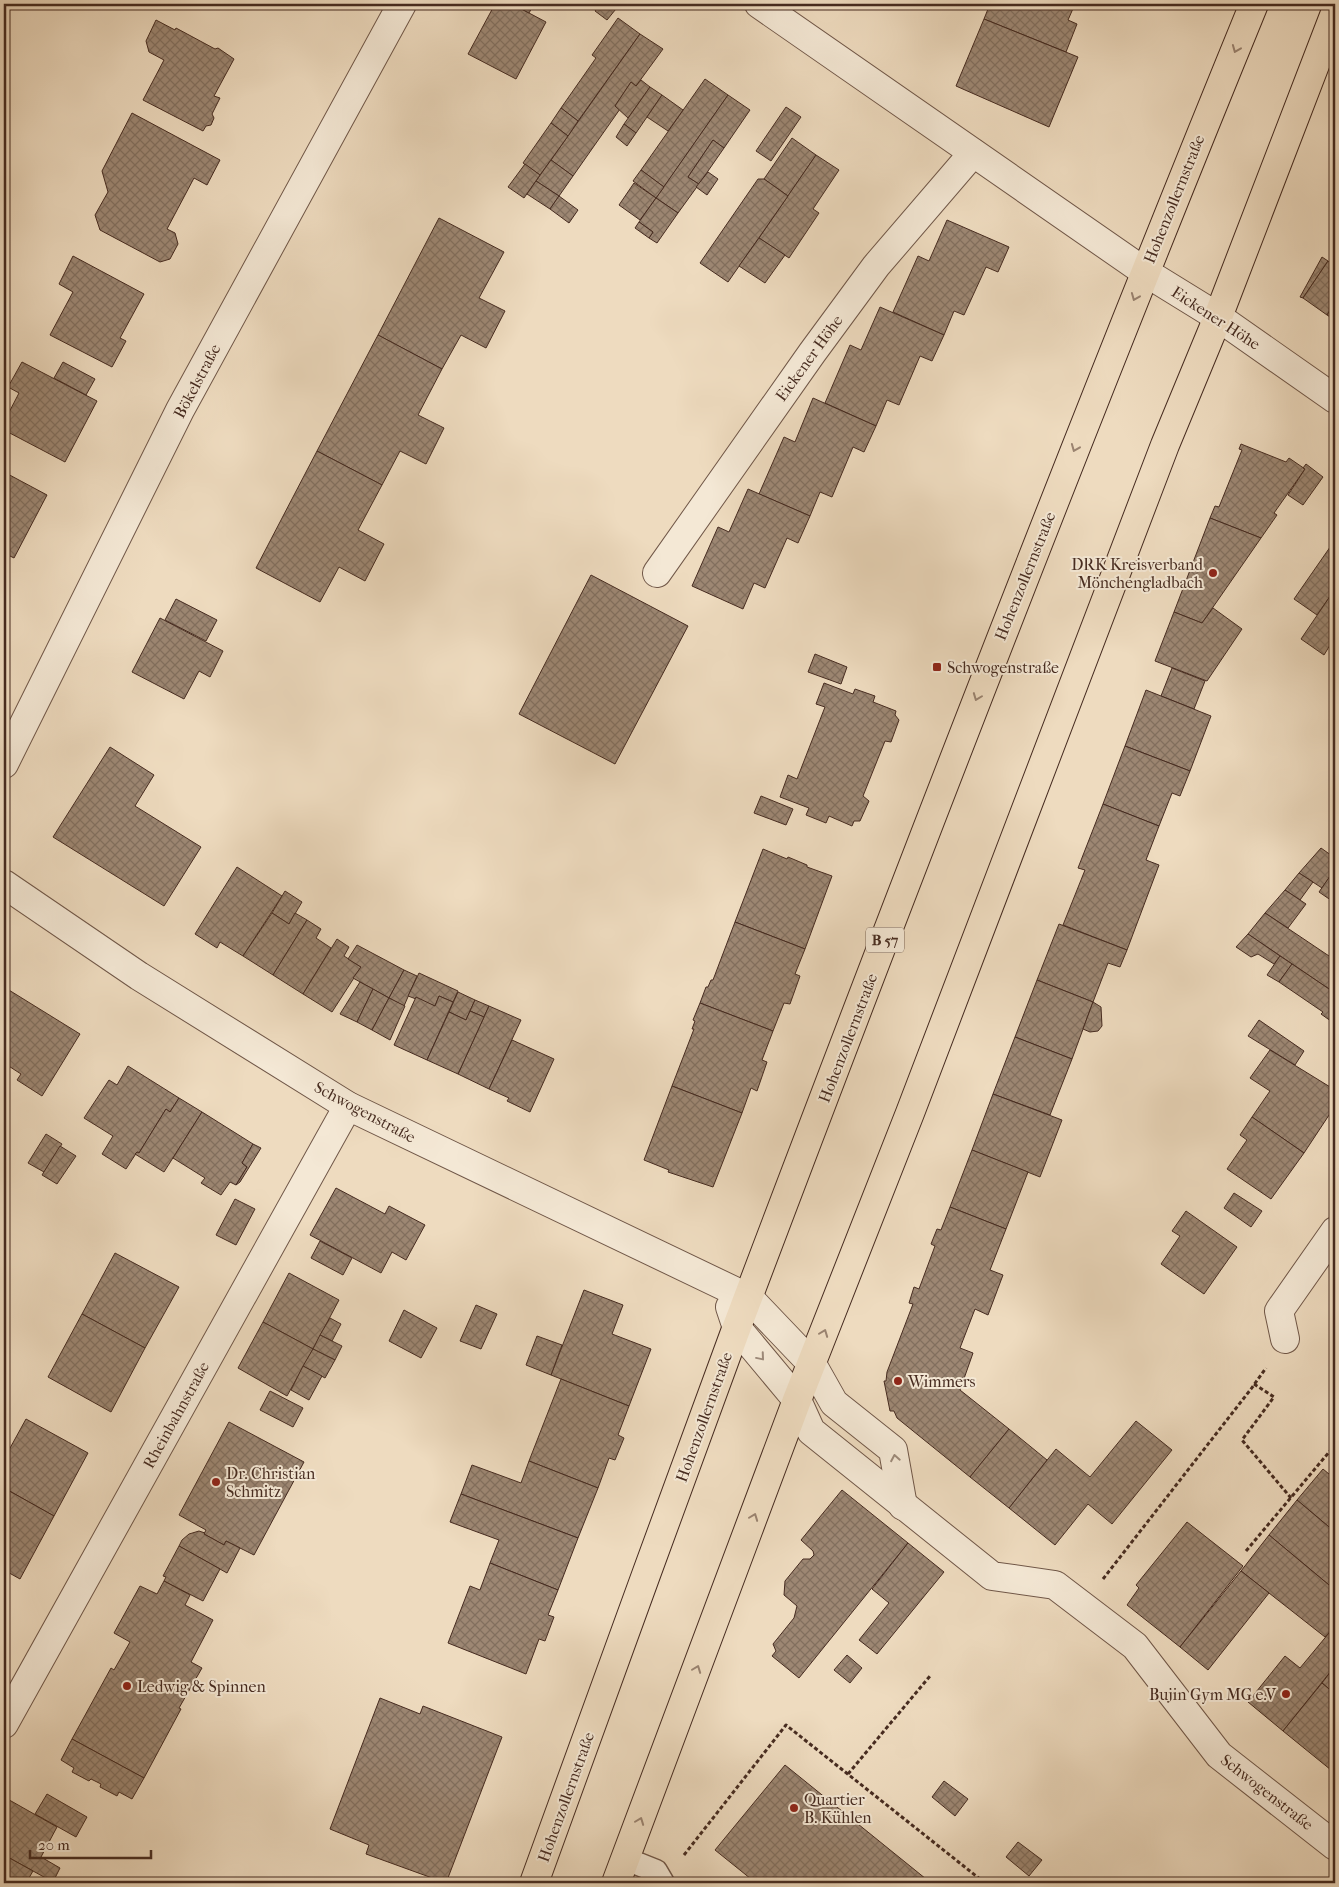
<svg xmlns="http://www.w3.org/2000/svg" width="1339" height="1887" font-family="'IM FELL French Canon',serif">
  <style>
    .building { fill: url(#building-cross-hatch); stroke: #462b20 }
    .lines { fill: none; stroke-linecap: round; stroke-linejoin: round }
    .service-casing { stroke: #705748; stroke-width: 25 }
    .minor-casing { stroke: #705748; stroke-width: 30 }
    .primary-casing { stroke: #462b20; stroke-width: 30 }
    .path { stroke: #462b20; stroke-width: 3; stroke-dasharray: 4 2.5; stroke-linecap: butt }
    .service { stroke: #f4e8d5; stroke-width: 22 }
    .minor { stroke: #f4e8d5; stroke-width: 28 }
    .primary { stroke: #eedbbf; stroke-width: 28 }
    .oneway { stroke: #9a8370 }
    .oneway2 { stroke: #9d8a7a }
    .poi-dot { fill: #8f2418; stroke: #f4e8d5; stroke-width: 2 }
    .labels { text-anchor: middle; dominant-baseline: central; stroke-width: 4; stroke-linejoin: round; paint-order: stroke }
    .shield { fill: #f4e8d5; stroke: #7a6456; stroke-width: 1 }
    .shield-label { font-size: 15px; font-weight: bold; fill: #462b20 }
    .street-label { font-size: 16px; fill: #462b20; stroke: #f4e8d5 }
    .poi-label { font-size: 16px; fill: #462b20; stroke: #f4e8d5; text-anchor: start }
  </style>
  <defs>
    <pattern id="building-cross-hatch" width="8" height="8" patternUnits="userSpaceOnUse" patternTransform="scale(1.25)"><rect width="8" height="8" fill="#9d8773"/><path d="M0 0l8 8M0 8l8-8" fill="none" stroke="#826f5e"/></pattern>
  </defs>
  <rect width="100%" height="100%" fill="#eedbbf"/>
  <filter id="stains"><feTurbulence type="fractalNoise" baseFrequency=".004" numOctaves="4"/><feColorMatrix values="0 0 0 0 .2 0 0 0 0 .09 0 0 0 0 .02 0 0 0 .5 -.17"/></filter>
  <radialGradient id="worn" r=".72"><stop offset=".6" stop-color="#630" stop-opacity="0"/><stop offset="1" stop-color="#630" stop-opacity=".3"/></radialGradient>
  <!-- building -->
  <g class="building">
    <path d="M495 4H512L546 22 516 79 468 54Z"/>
    <path d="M512 4H534L529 13Z"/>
    <path d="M600 4H620L607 20 595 11Z"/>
    <path d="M990 4H1075L1068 20 1077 24 1066 52 984 19Z"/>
    <path d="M618 18 640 34 578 121 561 108 596 58 592 55Z"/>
    <path d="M984 19 1078 57 1049 127 956 86Z"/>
    <path d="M156 20 175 30 176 28 215 49 218 48 234 59 214 96 220 98 212 114 214 118 211 125 206 126 203 131 143 100 164 60 149 52 146 41Z"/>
    <path d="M640 34 663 49 636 86 631 82 615 106 620 109 573 176 551 160Z"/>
    <path d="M705 79 728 95 664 187 641 170Z"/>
    <path d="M641 80 650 87 628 118 615 106 631 82 636 86Z"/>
    <path d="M650 87 662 95 636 133 624 124Z"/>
    <path d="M662 95 683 110 668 131 647 117Z"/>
    <path d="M728 95 750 110 724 148 713 140 688 177 699 184 678 213 656 198Z"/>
    <path d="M786 107 801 117 771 161 756 151Z"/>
    <path d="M561 108 578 121 568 136 551 123Z"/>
    <path d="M132 113 220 160 207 185 194 178 167 229 175 233 178 244 170 259 160 262 100 230 95 215 108 192 102 171Z"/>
    <path d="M551 123 568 136 540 175 523 163Z"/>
    <path d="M624 124 636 133 627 146 616 137Z"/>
    <path d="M792 138 816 155 788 196 764 179Z"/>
    <path d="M713 140 724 148 699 184 688 177Z"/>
    <path d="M816 155 839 170 813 209 819 213 789 258 759 238Z"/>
    <path d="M551 160 573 176 559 196 536 181Z"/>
    <path d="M525 164 540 175 524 198 508 187Z"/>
    <path d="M641 170 664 187 656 198 633 181Z"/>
    <path d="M708 172 718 179 707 195 696 187Z"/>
    <path d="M758 179H764L788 196 728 282 700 263Z"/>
    <path d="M536 181 559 196 550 209 527 194Z"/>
    <path d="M634 183 656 198 640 220 619 205Z"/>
    <path d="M559 196 578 210 569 223 550 209Z"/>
    <path d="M656 198 678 213 657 243 649 238 653 232 639 222Z"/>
    <path d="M439 218 504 252 479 298 505 311 486 348 461 335 442 369 378 335Z"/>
    <path d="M947 220 1009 247 998 272 986 267 964 315 954 311 944 335 893 312 918 256 929 261Z"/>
    <path d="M639 222 653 232 649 238 635 228Z"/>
    <path d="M759 238 785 255 765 283 739 266Z"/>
    <path d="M73 256 144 294 120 338 126 341 112 367 50 335 73 292 59 284Z"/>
    <path d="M1322 257 1328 261 1303 298 1300 297Z"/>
    <path d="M1328 261 1333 265 1335 262V303L1327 315 1303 298Z"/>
    <path d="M1335 303V320L1327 315Z"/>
    <path d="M880 307 944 335 932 361 920 356 899 405 887 400 876 426 825 403 850 345 861 350Z"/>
    <path d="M378 335 442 369 418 415 444 428 426 464 400 451 382 485 317 451Z"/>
    <path d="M22 362 97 401 65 462 4 430V422L19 393 8 387Z"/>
    <path d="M63 362 95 379 86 395 54 378Z"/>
    <path d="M813 398 876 426 864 452 853 447 832 497 820 492 810 516 759 494 784 437 795 442Z"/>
    <path d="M1241 444 1286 462 1289 458 1305 469 1274 513 1277 515 1261 538 1210 518 1215 506 1219 507 1242 450 1239 449Z"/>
    <path d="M317 451 382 485 358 530 384 544 365 581 339 567 320 602 256 568Z"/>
    <path d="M1306 464 1323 477 1303 505 1288 495 1305 469 1303 468Z"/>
    <path d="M4 472 47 495 14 558 4 553Z"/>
    <path d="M748 489 810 516 798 543 787 538 765 588 754 583 743 609 692 586 718 527 729 532Z"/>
    <path d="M1210 518 1261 538 1202 623 1174 612Z"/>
    <path d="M1335 540V589L1317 615 1294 599Z"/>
    <path d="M591 575 688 626 615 764 519 714Z"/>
    <path d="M1335 589V637L1324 655 1301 639Z"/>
    <path d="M176 599 217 620 206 641 165 620Z"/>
    <path d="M1213 608 1242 629 1207 681 1155 661 1174 612 1202 623Z"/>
    <path d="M160 618 223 651 210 677 199 671 184 699 132 672Z"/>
    <path d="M815 654 847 667 841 684 808 672Z"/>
    <path d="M1172 668 1205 681 1194 709 1161 696Z"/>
    <path d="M824 683 853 694 855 689 875 696 873 702 896 711 895 715 899 720 891 742 885 741 863 796 869 801 860 821H854L852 826 829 816 826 823 806 815 809 808 780 797 788 775 797 779 825 707 816 704Z"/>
    <path d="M1146 690 1211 716 1190 771 1125 746Z"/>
    <path d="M1125 746 1190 771 1180 796 1172 793 1159 826 1103 804Z"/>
    <path d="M110 747 154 775 135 806 201 847 164 906 53 837Z"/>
    <path d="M761 796 793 809 786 825 754 813Z"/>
    <path d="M1103 804 1159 826 1146 860 1159 865 1127 950 1063 925 1085 870 1078 868Z"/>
    <path d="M1321 848 1335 858V869L1322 888 1299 873Z"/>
    <path d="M763 849 787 859 788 857 807 865V867L832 876 805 949 735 922Z"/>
    <path d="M237 867 282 896 243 956 220 942 217 948 195 934Z"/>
    <path d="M1335 869V903L1319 892Z"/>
    <path d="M1299 873 1313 882 1300 900 1285 890Z"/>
    <path d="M1285 890 1306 904 1288 928 1265 913Z"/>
    <path d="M285 891 302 902 289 924 272 913Z"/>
    <path d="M272 913 289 924 295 913 307 920 273 975 243 956Z"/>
    <path d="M1265 913 1335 960V993L1248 934Z"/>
    <path d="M307 920 321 929 316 938 331 948 303 994 273 975Z"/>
    <path d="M735 922 805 949 795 974 800 976 790 1004 784 1003 773 1031 700 1003 706 987H708L711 980H713Z"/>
    <path d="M1059 924 1127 950 1120 967 1108 963 1093 1002 1037 980Z"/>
    <path d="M1248 934 1280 956 1274 964 1258 954 1251 957 1236 947Z"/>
    <path d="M337 939 349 947 344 956 361 967 332 1012 303 994Z"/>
    <path d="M357 945 404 970 389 998 353 978 361 967 348 959Z"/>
    <path d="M1280 956 1292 964 1279 982 1267 975Z"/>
    <path d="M1292 964 1335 993V1024L1321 1014 1323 1012 1279 982Z"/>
    <path d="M404 970 417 976 404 1006 389 998Z"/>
    <path d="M419 973 458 991 453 1002 439 996 435 1006 408 996Z"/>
    <path d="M1037 980 1093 1002 1072 1059 1015 1037Z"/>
    <path d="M360 982 373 989 357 1022 340 1014Z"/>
    <path d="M4 987 80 1034 42 1096 17 1080 21 1074 4 1063Z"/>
    <path d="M373 989 389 998 372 1030 357 1022Z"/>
    <path d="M458 992 475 1000 466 1020 449 1012Z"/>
    <path d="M439 996 453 1002 427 1060 394 1045 416 997 435 1006Z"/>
    <path d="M389 998 405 1006 390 1040 372 1030Z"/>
    <path d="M475 1000 489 1006 484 1017 470 1011Z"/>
    <path d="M1093 1002 1101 1007 1102 1026 1098 1031 1090 1032 1083 1029Z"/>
    <path d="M700 1003 773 1031 762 1060 767 1062 757 1091 751 1088 742 1113 672 1086 694 1029H692L695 1021 693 1020Z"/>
    <path d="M489 1006 521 1020 489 1089 458 1074Z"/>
    <path d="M470 1011 484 1017 458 1074 427 1060 449 1012 466 1020Z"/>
    <path d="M1259 1020 1304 1051 1295 1065 1248 1036Z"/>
    <path d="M1015 1037 1072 1059 1050 1115 993 1094Z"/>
    <path d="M512 1040 554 1059 530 1112 507 1101 509 1098 489 1089Z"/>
    <path d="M1270 1050 1335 1090V1106L1304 1153 1252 1117 1270 1091 1250 1078Z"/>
    <path d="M128 1066 179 1098 170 1112 166 1109 139 1153 137 1152 126 1169 102 1154 113 1136 84 1118 109 1080 117 1085Z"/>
    <path d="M672 1086 742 1113 713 1187 668 1172 669 1170 644 1160Z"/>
    <path d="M993 1094 1062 1120 1040 1177 972 1150Z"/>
    <path d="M179 1098 202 1112 164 1172 135 1154 137 1152 139 1153 166 1109 170 1112Z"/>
    <path d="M202 1112 253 1144 242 1163 247 1167 236 1185 230 1182 221 1195 201 1183 205 1178 173 1158Z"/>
    <path d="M1252 1117 1304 1153 1271 1199 1227 1169 1247 1140 1240 1135Z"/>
    <path d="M46 1134 62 1144 44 1172 28 1163Z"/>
    <path d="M253 1144 261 1148 240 1182 236 1185 247 1167 242 1163Z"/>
    <path d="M60 1146 76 1156 57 1184 42 1175Z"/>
    <path d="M972 1150 1028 1172 1006 1229 950 1207Z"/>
    <path d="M336 1188 385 1214 389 1206 425 1225 406 1260 392 1252 381 1273 310 1235Z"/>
    <path d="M1234 1193 1262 1211 1251 1227 1224 1208Z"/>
    <path d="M235 1199 255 1209 236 1245 216 1235Z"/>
    <path d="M950 1207 1006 1229 990 1270 1003 1275 988 1315 975 1309 960 1348 973 1353 960 1390 1009 1429 970 1477 897 1418 894 1411H890L884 1381H886L887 1372 913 1304 909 1303 914 1287 919 1289 935 1246 931 1244 937 1229 941 1230Z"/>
    <path d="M1186 1211 1237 1247 1204 1294 1161 1264 1180 1236 1172 1231Z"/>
    <path d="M320 1241 352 1258 343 1275 311 1258Z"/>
    <path d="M115 1253 179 1287 145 1348 82 1314Z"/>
    <path d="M289 1273 339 1300 313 1349 263 1322Z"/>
    <path d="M584 1290 623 1305 612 1334 651 1349 629 1406 551 1375Z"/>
    <path d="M476 1305 497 1314 481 1349 460 1341Z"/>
    <path d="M404 1310 437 1328 421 1358 389 1341Z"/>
    <path d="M82 1314 145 1348 111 1412 48 1377Z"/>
    <path d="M330 1318 341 1324 332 1341 320 1335Z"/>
    <path d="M263 1322 313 1349 287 1396 238 1368Z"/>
    <path d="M320 1335 342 1346 335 1360 313 1349Z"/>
    <path d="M537 1336 562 1345 551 1375 526 1365Z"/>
    <path d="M313 1349 335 1360 325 1378 303 1366Z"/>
    <path d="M303 1366 322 1376 309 1400 291 1390Z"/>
    <path d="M561 1379 629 1406 618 1435 624 1438 615 1460 609 1458 598 1488 529 1461Z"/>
    <path d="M270 1391 303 1408 293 1427 260 1410Z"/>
    <path d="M26 1419 88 1453 54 1516 4 1488V1459Z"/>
    <path d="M1136 1421 1172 1450 1112 1524 1088 1504 1055 1545 1009 1508 1056 1449 1090 1477Z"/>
    <path d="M229 1422 304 1462 254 1555 226 1541 224 1545 204 1534 206 1530 179 1515Z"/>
    <path d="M1009 1429 1047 1460 1009 1508 970 1477Z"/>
    <path d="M529 1461 598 1488 578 1538 461 1494 472 1465 521 1483Z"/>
    <path d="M1323 1469 1335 1479V1532L1297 1500Z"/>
    <path d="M4 1488 54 1516 20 1579 4 1570Z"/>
    <path d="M842 1490 908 1543 799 1678 772 1656 776 1651 773 1644 794 1618 797 1606 784 1595 785 1581 803 1559H810L814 1555 813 1551 801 1540Z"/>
    <path d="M461 1494 578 1538 558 1590 490 1563 499 1540 450 1522Z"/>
    <path d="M1297 1500 1335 1532V1577L1329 1585 1269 1535Z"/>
    <path d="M1187 1522 1243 1566 1180 1647 1127 1605 1139 1588 1136 1585Z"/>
    <path d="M199 1531 205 1533 204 1534 224 1545 226 1541 240 1548 227 1573 179 1546 182 1540 189 1534Z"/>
    <path d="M1269 1535 1335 1590V1628L1334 1627 1325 1637 1241 1571Z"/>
    <path d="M908 1543 944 1572 877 1654 859 1640 889 1603 872 1589Z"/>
    <path d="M179 1546 220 1569 203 1601 164 1581 166 1577 163 1576Z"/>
    <path d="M490 1563 558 1590 548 1615 554 1617 545 1641 539 1639 526 1674 448 1643 470 1586 480 1590Z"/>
    <path d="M1241 1571 1269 1593 1208 1670 1180 1647Z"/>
    <path d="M164 1581 190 1595 185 1605 213 1620 191 1662 202 1668 179 1708 181 1709 144 1778 72 1739 111 1668 114 1670 130 1642 114 1633 140 1586 157 1594Z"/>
    <path d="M1334 1627 1335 1628V1666L1283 1731 1248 1702 1285 1656 1300 1668Z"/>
    <path d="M847 1655 862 1668 850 1683 834 1670Z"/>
    <path d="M1335 1666V1694L1322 1683Z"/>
    <path d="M1322 1683 1335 1694V1766L1331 1770 1283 1731Z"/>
    <path d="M380 1698 420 1714 423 1706 502 1737 446 1883 366 1854 369 1845 330 1829Z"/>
    <path d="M72 1739 144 1778 132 1799 119 1792 117 1796 100 1787 101 1784 91 1779 89 1781 72 1772 74 1768 61 1760Z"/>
    <path d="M785 1765 931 1883H756L715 1850Z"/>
    <path d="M944 1781 968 1799 955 1816 932 1797Z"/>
    <path d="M47 1794 87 1817 76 1837 35 1814Z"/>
    <path d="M4 1797 57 1827 41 1857 60 1868 53 1882 4 1855Z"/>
    <path d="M1018 1842 1042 1860 1029 1876 1006 1857Z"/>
    <path d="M4 1855 33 1871 26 1883H4Z"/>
  </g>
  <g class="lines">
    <defs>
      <path id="service" d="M626 1859 656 1871 663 1883"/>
      <g id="minor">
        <path d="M759 4 1145 272 1218 317 1335 399"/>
        <path d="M657 573 812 353 876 266 973 153"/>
        <path d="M4 764 180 410 402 4"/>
        <path d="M4 884 139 976 348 1106 749 1298 812 1364 834 1403 893 1450 903 1506"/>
        <path d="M730 1307 737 1328 797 1400 811 1431 992 1576 1055 1585 1135 1646 1219 1755 1335 1846"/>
        <path d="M1285 1339 1279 1311 1335 1231"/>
        <path d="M4 1724 348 1106"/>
      </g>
      <g id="primary">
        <path d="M534 1883C601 1700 667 1515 735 1332 903 887 1074 444 1254 4"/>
        <path d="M616 1883 797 1400 910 1113 1165 445 1218 317 1335 13"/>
      </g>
    </defs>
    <!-- service casing -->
    <use href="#service" class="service-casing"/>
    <!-- minor casing -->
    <use href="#minor" class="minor-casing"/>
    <!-- primary casing -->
    <use href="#primary" class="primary-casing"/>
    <!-- path -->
    <g class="path">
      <path d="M1254 1384 1274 1397 1242 1440 1291 1498"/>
      <path d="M1246 1551 1335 1445"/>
      <path d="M1103 1579 1251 1389 1266 1368"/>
      <path d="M848 1774 930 1676"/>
      <path d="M684 1855 786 1725 985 1883"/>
    </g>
    <!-- service -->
    <use href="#service" class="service"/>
    <!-- minor -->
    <use href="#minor" class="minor"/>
    <!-- primary -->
    <use href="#primary" class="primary"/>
  </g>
  <!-- one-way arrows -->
  <defs><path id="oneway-chevron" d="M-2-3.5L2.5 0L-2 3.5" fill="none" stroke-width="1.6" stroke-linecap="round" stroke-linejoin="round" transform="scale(1.25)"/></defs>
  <g class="oneway">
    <use href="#oneway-chevron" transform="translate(1236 49) rotate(112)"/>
    <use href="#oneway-chevron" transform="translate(1135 297) rotate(112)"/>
    <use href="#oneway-chevron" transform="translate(1075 448) rotate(112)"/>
    <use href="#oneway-chevron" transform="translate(977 697) rotate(111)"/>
    <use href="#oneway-chevron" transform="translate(824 1333) rotate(-69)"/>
    <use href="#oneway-chevron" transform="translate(754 1517) rotate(-69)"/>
    <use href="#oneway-chevron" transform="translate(697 1669) rotate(-69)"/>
    <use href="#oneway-chevron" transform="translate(640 1821) rotate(-69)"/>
  </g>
  <g class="oneway2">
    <use href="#oneway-chevron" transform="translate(761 1357) rotate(50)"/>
    <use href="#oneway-chevron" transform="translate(895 1458) rotate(-100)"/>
  </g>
  <!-- markers -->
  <g class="poi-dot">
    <circle cx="1213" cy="573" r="5"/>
    <rect x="932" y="662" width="10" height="10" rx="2.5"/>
    <circle cx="898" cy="1381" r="5"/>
    <circle cx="216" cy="1482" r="5"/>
    <circle cx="127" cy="1686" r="5"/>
    <circle cx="1286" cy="1694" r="5"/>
    <circle cx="794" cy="1808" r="5"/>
  </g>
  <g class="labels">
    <!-- shield labels -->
    <rect class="shield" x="866" y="927.5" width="38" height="25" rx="4"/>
    <g class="shield-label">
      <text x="885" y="940">B 57</text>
    </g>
    <!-- street labels -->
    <g class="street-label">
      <text transform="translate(1174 199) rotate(-68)">Hohenzollernstraße</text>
      <text transform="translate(1216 318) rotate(33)">Eickener Höhe</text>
      <text transform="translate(809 358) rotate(-54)">Eickener Höhe</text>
      <text transform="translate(197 381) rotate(-62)">Bökelstraße</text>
      <text transform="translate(1025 576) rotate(-68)">Hohenzollernstraße</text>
      <text transform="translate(848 1038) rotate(-69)">Hohenzollernstraße</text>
      <text transform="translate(365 1112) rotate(28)">Schwogenstraße</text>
      <text transform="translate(176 1415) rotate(-61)">Rheinbahnstraße</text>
      <text transform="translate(704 1417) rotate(-70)">Hohenzollernstraße</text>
      <text transform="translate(1267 1792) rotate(38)">Schwogenstraße</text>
      <text transform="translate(566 1797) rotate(-70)">Hohenzollernstraße</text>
    </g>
    <!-- poi labels -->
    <g class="poi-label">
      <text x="1203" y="564" text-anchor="end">DRK Kreisverband<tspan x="1203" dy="18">Mönchengladbach</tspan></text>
      <text x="947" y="667">Schwogenstraße</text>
      <text x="908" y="1381">Wimmers</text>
      <text x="226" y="1473">Dr. Christian<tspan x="226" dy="18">Schmitz</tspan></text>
      <text x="137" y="1686">Ledwig &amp; Spinnen</text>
      <text x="1276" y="1694" text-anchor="end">Bujin Gym MG e.V</text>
      <text x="804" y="1799">Quartier<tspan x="804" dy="18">B. Kühlen</tspan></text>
    </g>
  </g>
  <!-- margin -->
  <rect width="1339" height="1887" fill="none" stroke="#eedbbf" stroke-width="20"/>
  <rect x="5" y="5" width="1329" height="1877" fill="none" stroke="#462b20" stroke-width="2.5"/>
  <rect x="10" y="10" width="1319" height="1867" fill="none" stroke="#462b20"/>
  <!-- scale -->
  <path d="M30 1850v8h121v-8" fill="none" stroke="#462b20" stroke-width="2.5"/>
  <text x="38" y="1850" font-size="15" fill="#462b20" stroke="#f4e8d5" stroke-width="4" paint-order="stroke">20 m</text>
  <rect width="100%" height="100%" filter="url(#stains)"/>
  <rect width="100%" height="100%" fill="url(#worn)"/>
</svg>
